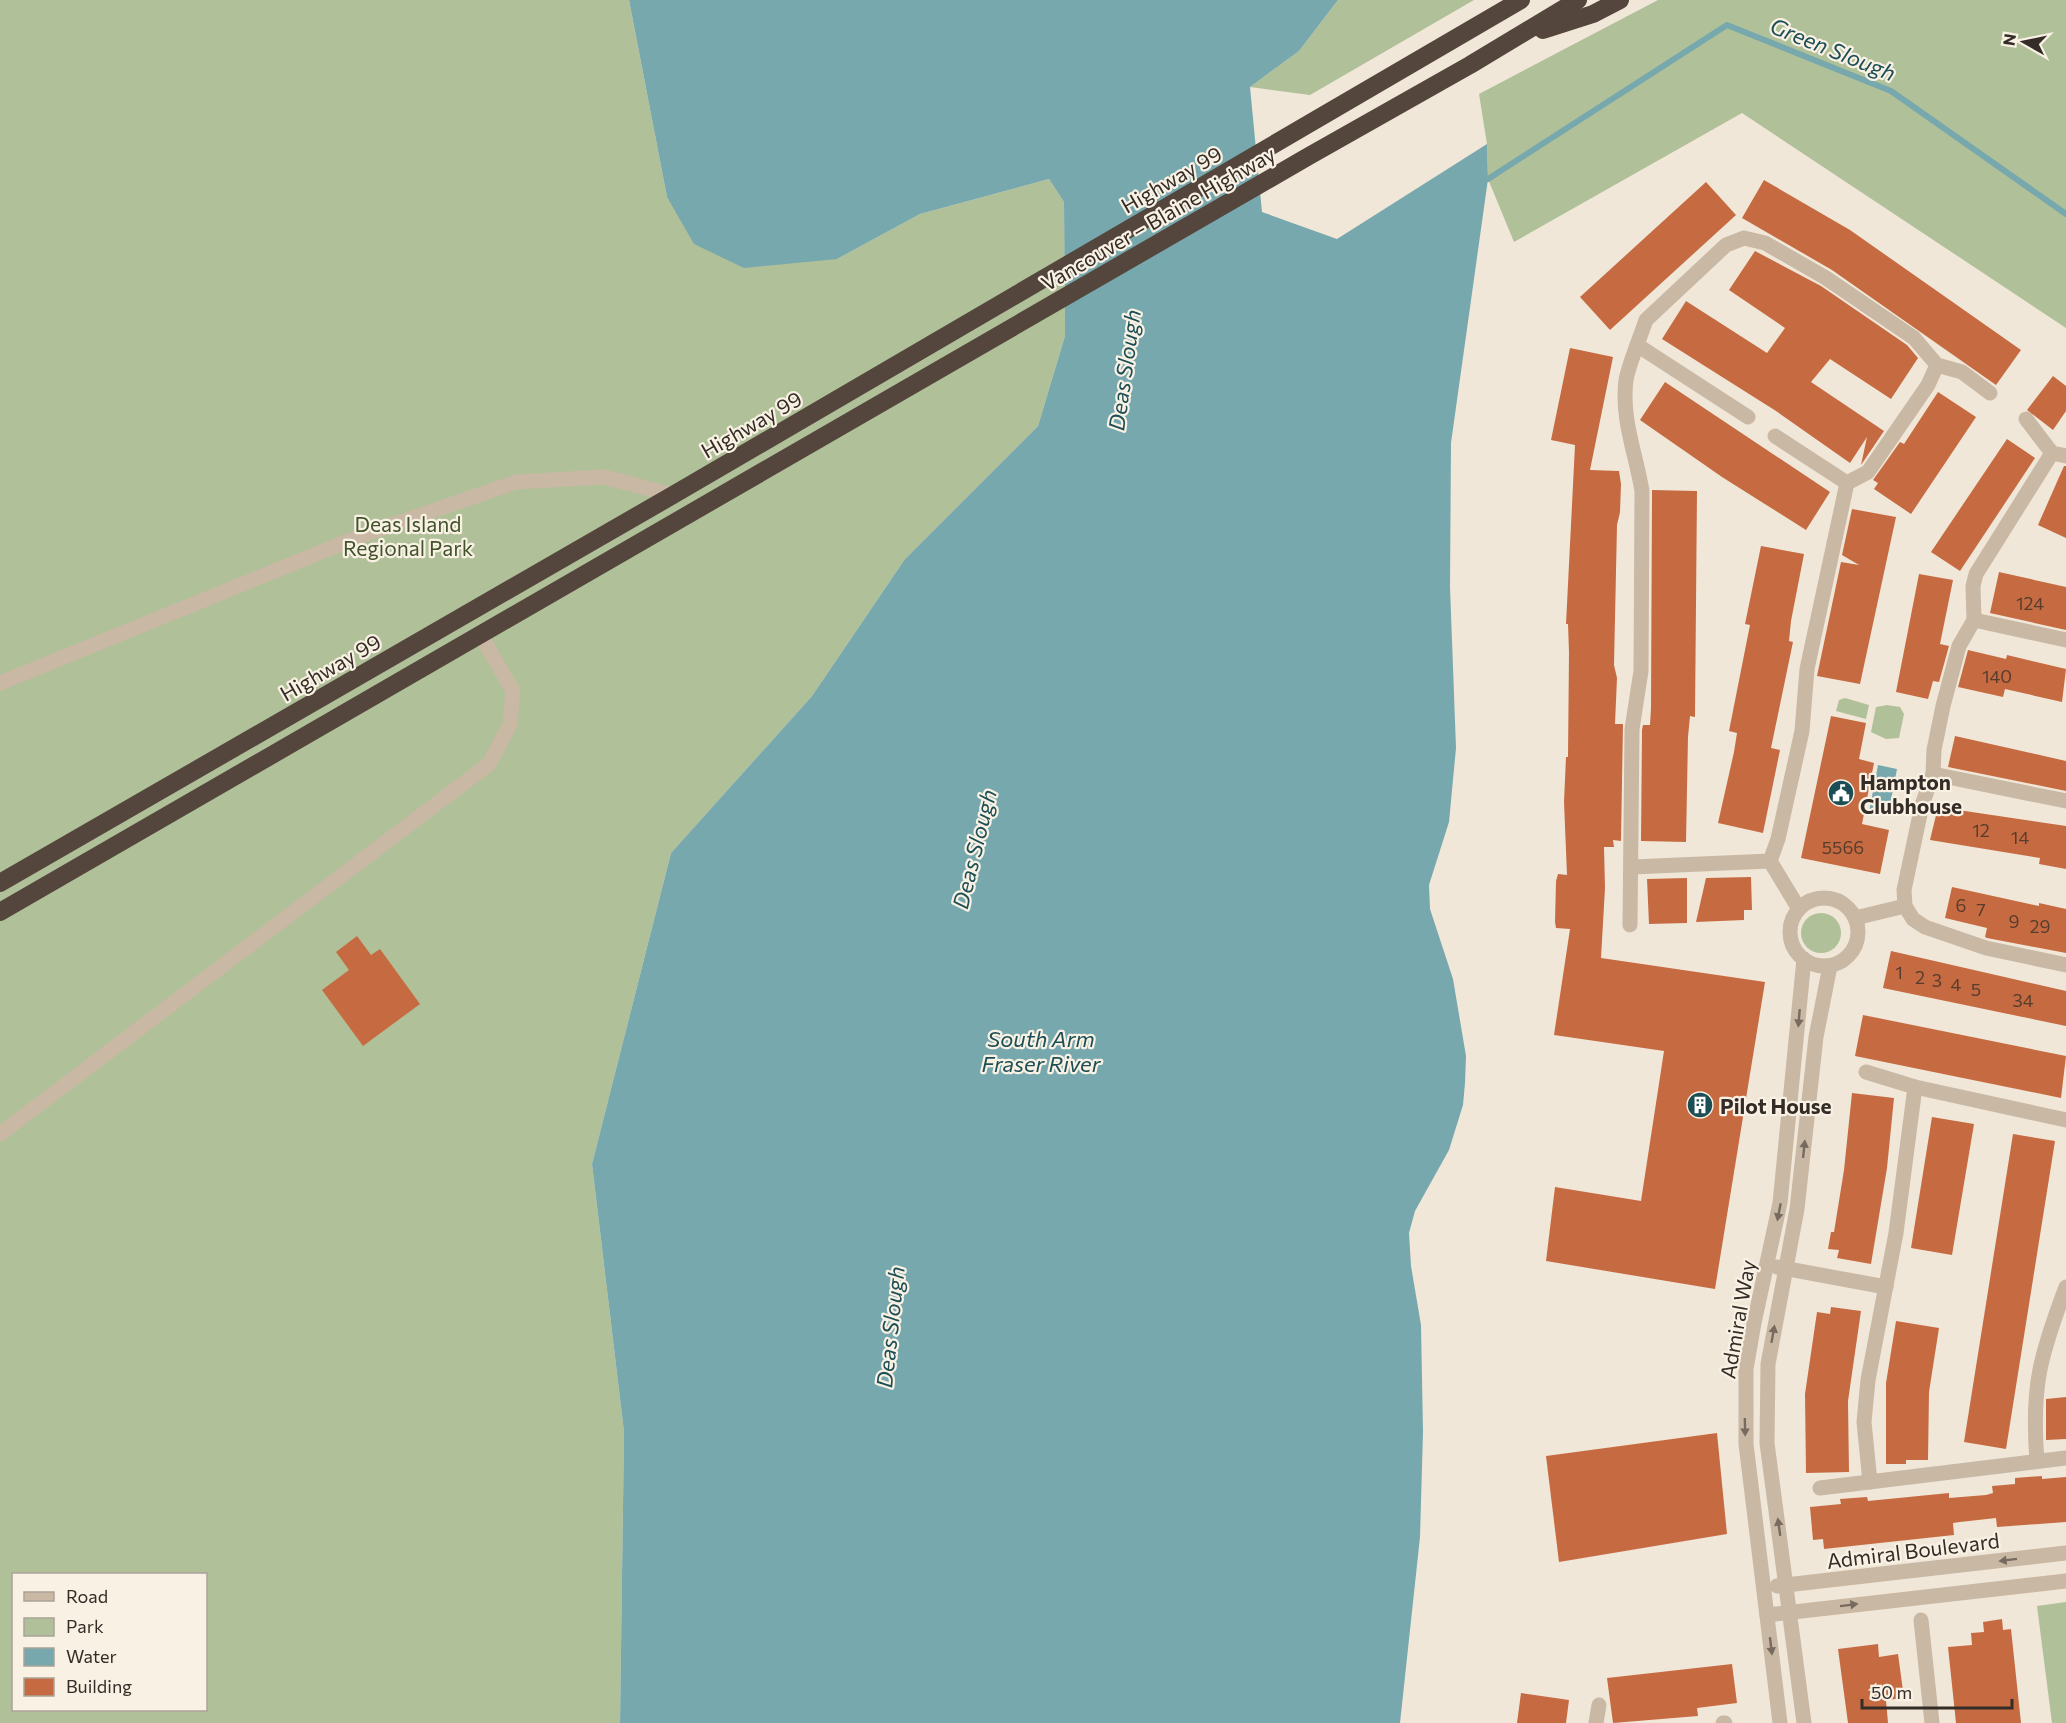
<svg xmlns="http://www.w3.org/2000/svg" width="2066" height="1723" font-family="Commissioner,sans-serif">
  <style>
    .green { fill: #b0c098; fill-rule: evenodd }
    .water { fill: #77a8ae }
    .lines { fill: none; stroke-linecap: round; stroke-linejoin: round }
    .stream { stroke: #77a8ae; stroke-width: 6 }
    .building { fill: #c66b41 }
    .minor { stroke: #c9b8a4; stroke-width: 15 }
    .highway { stroke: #55463d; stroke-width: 18 }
    .oneway { fill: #776b5f }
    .labels { text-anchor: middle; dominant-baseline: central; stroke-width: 4.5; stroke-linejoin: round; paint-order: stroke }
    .number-label { font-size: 18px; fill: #583c2d }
    .street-label { font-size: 21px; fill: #342c26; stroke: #f9f1e4 }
    .park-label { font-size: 21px; fill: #41532a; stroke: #f9f1e4 }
    .poi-label { font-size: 21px; font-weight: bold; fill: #342c26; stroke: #f9f1e4; text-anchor: start }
    .water-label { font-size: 22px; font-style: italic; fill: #1c4e56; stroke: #f9f1e4 }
  </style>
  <rect width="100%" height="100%" fill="#f1e7d8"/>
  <!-- green -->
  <g class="green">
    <path d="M0 0H629L667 197 837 259 920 214 1049 179 1064 202 1065 336 1038 426 905 559 812 696 671 853 592 1164 624 1432 620 1723H0ZM14 1574H206V1710H14Z"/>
    <path d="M1338 0H1474L1310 95 1250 87 1299 51Z"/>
    <path d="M1658 0H2066V328L1742 113 1514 242 1488 179 1487 144 1479 94Z"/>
    <path d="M1845 698 1869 705 1866 719 1836 711 1839 700Z"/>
    <path d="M1887 705 1900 707 1904 714 1899 738 1886 739 1871 732 1876 707Z"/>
    <circle cx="1821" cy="933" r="20"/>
    <path d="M2066 1602V1723H2052L2037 1606Z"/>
  </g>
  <!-- water -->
  <g class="water">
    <path d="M629 0H1338L1299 51 1250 87 1262 212 1337 239 1487 144 1488 179 1451 443 1450 587 1456 748 1449 822 1429 885 1430 909 1453 979 1466 1056 1465 1083 1463 1105 1449 1150 1415 1211 1409 1233 1411 1266 1421 1325 1423 1432 1420 1537 1400 1723H620L624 1432 592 1164 671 853 812 696 905 559 1038 426 1065 336 1064 202 1049 179 920 214 837 259 744 268 694 244 667 197Z"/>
    <path d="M1878 765 1897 769 1888 815 1869 812Z"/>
  </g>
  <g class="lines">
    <!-- stream -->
    <path class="stream" d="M1488 179 1727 25 1891 91 2066 214"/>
  </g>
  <!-- building -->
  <g class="building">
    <path d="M1764 180 1850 230 2021 350 1996 385 1832 270 1742 218Z"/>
    <path d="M1706 182 1736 215 1610 330 1580 297Z"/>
    <path d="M1755 251 1821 286 1907 345 1918 358 1891 399 1830 359 1811 382 1884 431 1861 465 1867 437 1850 463 1776 411 1662 339 1686 301 1767 353 1785 328 1729 290Z"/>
    <path d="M1570 348 1613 357 1590 470 1619 471 1621 484 1620 512 1617 525 1614 665 1617 678 1615 724H1623L1621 841 1613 840 1614 847H1604L1605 888 1601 958 1765 982 1715 1289 1546 1261 1555 1187 1641 1201 1664 1051 1554 1035 1570 929 1556 928 1555 922 1556 881 1558 874 1567 875 1564 802 1566 757H1568L1569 652 1568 624H1566L1575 445 1551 440Z"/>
    <path d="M2053 376 2066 386V411L2053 430 2027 410Z"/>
    <path d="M1665 382 1830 492 1806 530 1722 477 1640 420Z"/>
    <path d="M1938 392 1976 417 1911 514 1874 489 1878 483 1873 480 1900 442 1904 444Z"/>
    <path d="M2007 439 2035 458 1960 571 1931 552Z"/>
    <path d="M2064 466H2066V538L2038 525Z"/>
    <path d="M1652 490 1697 491 1695 717 1690 716 1688 737 1686 842 1641 841 1642 730 1643 725H1650L1651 708Z"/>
    <path d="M1852 509 1896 517 1860 684 1817 676 1841 562 1859 565 1842 555Z"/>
    <path d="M1761 546 1804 554 1791 621 1789 641 1793 642 1771 748 1780 750 1763 833 1718 823 1734 752 1737 733 1729 731 1746 645 1750 625 1745 624Z"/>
    <path d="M1999 572 2066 587V630L1990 613Z"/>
    <path d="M1919 574 1953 580 1940 644 1949 646 1939 682 1933 681 1928 699 1896 692Z"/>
    <path d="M1968 650 2006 659 2007 655 2066 669 2062 702 2005 689 2003 697 1958 687Z"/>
    <path d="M1831 716 1866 723 1859 759 1874 763 1862 824 1889 830 1880 874 1801 858Z"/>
    <path d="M1955 736 2066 761V791L1948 767Z"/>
    <path d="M1938 807 2066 826V869L2039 864 2040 858 1930 840Z"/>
    <path d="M1751 877 1752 910H1744V920L1696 922 1706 878Z"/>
    <path d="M1687 878V923L1649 924 1647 879Z"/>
    <path d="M1952 887 2039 906V903L2066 909V953L1987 938 1985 937 1987 928 1945 918Z"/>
    <path d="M357 936 371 955 380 949 420 1004 363 1046 322 990 349 970 336 952Z"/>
    <path d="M1891 951 2066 991V1026L1883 988Z"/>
    <path d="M1863 1015 2066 1056 2061 1098 1855 1056Z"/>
    <path d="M1852 1093 1894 1098 1887 1168 1871 1264 1837 1258 1839 1250 1828 1249 1831 1232H1834L1844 1170Z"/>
    <path d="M1932 1117 1974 1124 1952 1255 1911 1248Z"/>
    <path d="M2013 1134 2055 1141 2006 1449 1964 1442Z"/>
    <path d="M1831 1307 1861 1311 1848 1401 1849 1472 1806 1473 1805 1394 1817 1312 1830 1314Z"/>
    <path d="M1896 1321 1939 1328 1929 1392 1928 1460H1906V1464H1886V1383Z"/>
    <path d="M2066 1397V1439L2046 1440V1399Z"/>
    <path d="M1717 1433 1727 1534 1559 1562 1546 1456Z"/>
    <path d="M2042 1476V1479L2066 1477V1522L1997 1527 1996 1518 1960 1522 1953 1523 1954 1535 1824 1549 1823 1539 1813 1540 1810 1507 1841 1504 1840 1499 1867 1497 1868 1501 1949 1493V1498L1986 1495 1993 1493 1992 1486 2015 1484V1478Z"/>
    <path d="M2002 1619 2003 1630 2011 1629 2021 1723H1956L1948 1647 1972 1645 1971 1633 1984 1632 1983 1622Z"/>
    <path d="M1878 1644 1879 1657 1898 1654 1904 1698 1886 1700 1888 1723H1848L1838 1649Z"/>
    <path d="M1732 1664 1737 1703 1697 1708 1698 1716 1613 1723 1607 1678Z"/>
    <path d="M1521 1693 1569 1700 1566 1723H1517Z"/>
  </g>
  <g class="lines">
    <!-- minor -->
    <g class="minor">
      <path d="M1748 417 1637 345 1646 320 1726 245 1744 238 1765 243 1826 278 1914 338 1937 365 1962 372 1990 393"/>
      <path d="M2026 419 2052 453 2066 456"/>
      <path d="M1775 436 1847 483"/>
      <path d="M2052 453 1976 574 1973 586 1974 620 1959 646 1943 706 1934 750 1933 774 1922 805 1904 890 1905 906 1913 919 1925 927 1986 948 2066 965"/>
      <path d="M1974 620 2066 640"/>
      <path d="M0 683 363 535 516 482 604 477 673 495"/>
      <path d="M1933 774 2066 801"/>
      <path d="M1770 861 1778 839 1802 731 1807 669 1847 483 1868 472 1928 385 1937 365"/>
      <path d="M1632 867 1770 861 1799 909"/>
      <circle cx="1824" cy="932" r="34"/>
      <path d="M1855 918 1905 906"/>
      <path d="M1630 925 1632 729 1641 671 1642 491C1636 454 1621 419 1626 380 1628 369 1633 356 1637 345"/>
      <path d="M1866 1072 1915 1087 2066 1120"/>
      <path d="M0 1134 489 764 510 724 513 691 480 634"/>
      <path d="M1777 1267 1886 1287"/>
      <path d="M2037 1461C2031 1387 2040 1356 2066 1287"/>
      <path d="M1870 1482 1864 1422 1868 1380 1896 1233 1915 1087"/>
      <path d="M1820 1488 2066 1458"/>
      <path d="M1777 1586 2066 1553"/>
      <path d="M1767 1615 2066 1581"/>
      <path d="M1921 1620 1932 1723"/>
      <path d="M1596 1723 1599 1705"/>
      <path d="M1723 1723H1725"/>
      <path d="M1780 1723 1746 1444V1369L1754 1323 1780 1203 1804 959"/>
      <path d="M1804 1723 1767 1443 1768 1364 1797 1209 1816 1037 1830 966"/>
    </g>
    <!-- highway -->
    <g class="highway">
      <path d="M1543 30 1593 14 1620 0"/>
      <path d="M0 883 673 495 1521 0"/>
      <path d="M0 912 1309 156 1470 65 1578 0"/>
    </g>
  </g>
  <!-- one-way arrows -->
  <defs><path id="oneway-solid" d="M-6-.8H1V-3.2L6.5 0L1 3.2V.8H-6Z" transform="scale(1.5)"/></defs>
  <g class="oneway">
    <use href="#oneway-solid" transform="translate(1799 1018) rotate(95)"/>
    <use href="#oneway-solid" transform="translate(1804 1149) rotate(-84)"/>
    <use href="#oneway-solid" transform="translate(1779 1212) rotate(101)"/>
    <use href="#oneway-solid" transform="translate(1773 1334) rotate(-80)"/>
    <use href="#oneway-solid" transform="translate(1745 1427) rotate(89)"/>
    <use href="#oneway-solid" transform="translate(1779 1527) rotate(-98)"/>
    <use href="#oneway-solid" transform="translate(2008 1560) rotate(173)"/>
    <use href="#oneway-solid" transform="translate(1849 1605) rotate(-7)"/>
    <use href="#oneway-solid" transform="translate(1771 1646) rotate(83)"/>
  </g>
  <!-- icons -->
  <defs>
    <symbol id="civic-disc" viewBox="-11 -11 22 22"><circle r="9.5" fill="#1c4e56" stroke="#f9f1e4"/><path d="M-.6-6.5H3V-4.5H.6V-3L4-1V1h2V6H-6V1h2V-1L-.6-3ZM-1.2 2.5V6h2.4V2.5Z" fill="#fff"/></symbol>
    <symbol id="building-disc" viewBox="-11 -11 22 22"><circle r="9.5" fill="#1c4e56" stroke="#f9f1e4"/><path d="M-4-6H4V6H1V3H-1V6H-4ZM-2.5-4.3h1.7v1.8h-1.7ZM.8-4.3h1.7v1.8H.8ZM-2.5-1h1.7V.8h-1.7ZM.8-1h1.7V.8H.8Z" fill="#fff"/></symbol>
  </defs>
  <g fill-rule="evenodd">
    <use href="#civic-disc" x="1826" y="778" width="30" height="30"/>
    <use href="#building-disc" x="1685" y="1090" width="30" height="30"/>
  </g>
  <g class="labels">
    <!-- number labels -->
    <g class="number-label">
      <text x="2030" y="603">124</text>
      <text x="1997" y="676">140</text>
      <text x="1981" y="830">12</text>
      <text x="2020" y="837">14</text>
      <text x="1843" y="847">5566</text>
      <text x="1961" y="905">6</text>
      <text x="1981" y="909">7</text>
      <text x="2014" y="921">9</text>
      <text x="2040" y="926">29</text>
      <text x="1899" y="972">1</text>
      <text x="1920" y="977">2</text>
      <text x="1937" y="980">3</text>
      <text x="1956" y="984">4</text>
      <text x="1976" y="989">5</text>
      <text x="2023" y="1000">34</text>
    </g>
    <!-- street labels -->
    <g class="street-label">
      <text transform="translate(1171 179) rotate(-30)">Highway 99</text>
      <text transform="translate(1158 218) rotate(-30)">Vancouver – Blaine Highway</text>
      <text transform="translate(751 424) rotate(-30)">Highway 99</text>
      <text transform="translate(330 667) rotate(-30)">Highway 99</text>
      <text transform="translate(1737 1319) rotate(-80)">Admiral Way</text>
      <text transform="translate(1913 1550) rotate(-7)">Admiral Boulevard</text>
    </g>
    <!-- park labels -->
    <g class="park-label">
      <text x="408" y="523">Deas Island<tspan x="408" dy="24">Regional Park</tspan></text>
    </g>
    <!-- poi labels -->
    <g class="poi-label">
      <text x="1860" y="781">Hampton<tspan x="1860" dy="24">Clubhouse</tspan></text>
      <text x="1720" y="1105">Pilot House</text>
    </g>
    <!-- water labels -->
    <g class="water-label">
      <text transform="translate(1833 49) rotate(22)">Green Slough</text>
      <text transform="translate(1124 370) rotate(-82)">Deas Slough</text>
      <text transform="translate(974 849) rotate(-76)">Deas Slough</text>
      <text x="1041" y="1038">South Arm<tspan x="1041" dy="25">Fraser River</tspan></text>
      <text transform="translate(890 1327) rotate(-84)">Deas Slough</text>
    </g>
  </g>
  <!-- legend -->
  <rect x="12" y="1573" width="195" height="138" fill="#f9f1e4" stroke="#aaa298" stroke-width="1.5"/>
  <rect x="24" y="1592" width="30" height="9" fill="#c9b8a4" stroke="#aaa298" stroke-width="1.5"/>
  <text x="66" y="1603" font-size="18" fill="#342c26">Road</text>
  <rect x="24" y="1618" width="30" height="18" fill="#b0c098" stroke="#aaa298" stroke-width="1.5"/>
  <text x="66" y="1633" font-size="18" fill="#342c26">Park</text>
  <rect x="24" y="1648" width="30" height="18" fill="#77a8ae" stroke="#aaa298" stroke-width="1.5"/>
  <text x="66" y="1663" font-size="18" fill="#342c26">Water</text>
  <rect x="24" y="1678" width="30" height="18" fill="#c66b41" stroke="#aaa298" stroke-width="1.5"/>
  <text x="66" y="1693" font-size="18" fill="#342c26">Building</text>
  <!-- north arrow -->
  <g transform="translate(2024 42) rotate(279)" stroke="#f9f1e4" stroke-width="4.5" paint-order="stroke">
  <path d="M0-4.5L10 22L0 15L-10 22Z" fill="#342c26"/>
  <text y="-9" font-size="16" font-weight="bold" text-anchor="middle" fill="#342c26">N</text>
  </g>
  <!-- scale -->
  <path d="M1862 1699v9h150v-9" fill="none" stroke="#342c26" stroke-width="3"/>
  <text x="1871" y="1699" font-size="18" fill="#342c26" stroke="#f9f1e4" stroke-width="4.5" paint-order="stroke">50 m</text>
</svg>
